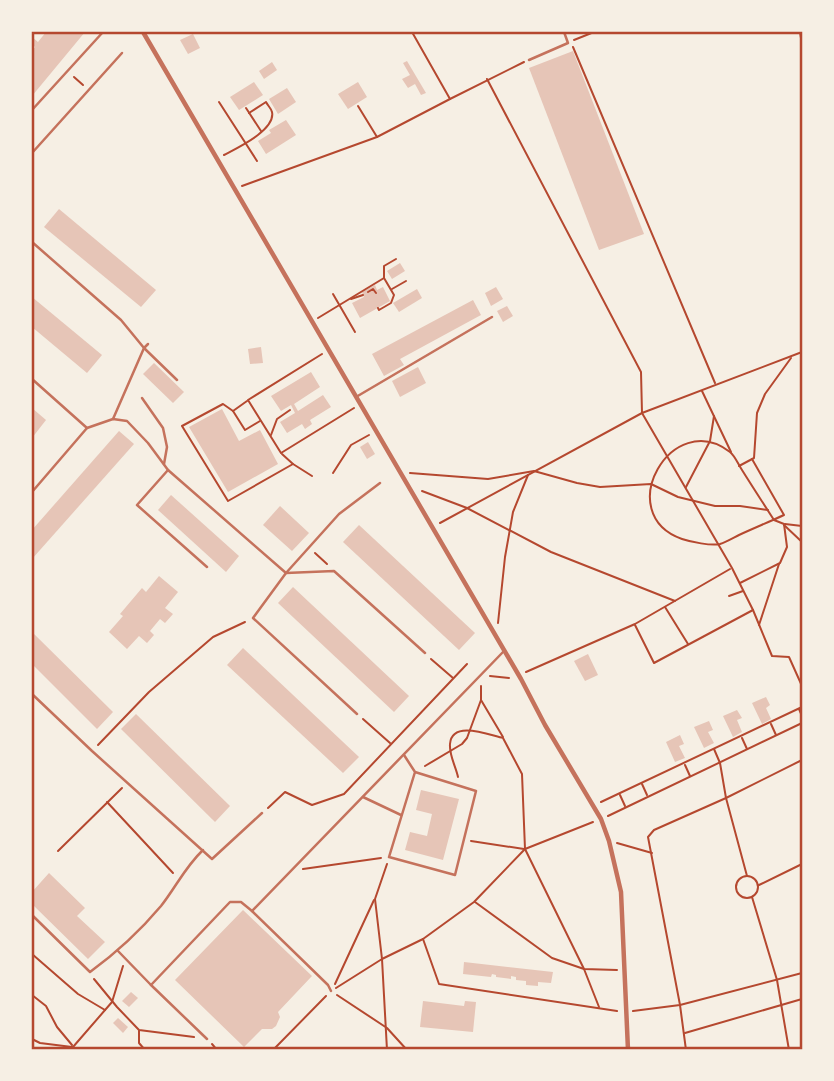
<svg xmlns="http://www.w3.org/2000/svg" width="834" height="1081" font-family="Mulish,sans-serif">
  <style>
    .building { fill: #e6c5b7 }
    .lines { fill: none; stroke-linecap: round; stroke-linejoin: round }
    .path { stroke: #b5482f; stroke-width: 2 }
    .service { stroke: #c5725c; stroke-width: 2.5 }
    .pedestrian { stroke: #c5725c; stroke-width: 4.5 }
    .neatline { fill: none; stroke: #b5482f; stroke-width: 2.5 }
  </style>
  <rect width="100%" height="100%" fill="#f6efe4"/>
  <!-- building -->
  <g class="building">
    <path d="M46 32H85L32 96V51L35 47 32 44V37L38 42Z"/>
    <path d="M193 34 200 48 188 54 180 40Z"/>
    <path d="M573 51 644 234 599 250 529 68Z"/>
    <path d="M407 61 426 93 421 95 415 84 408 88 402 79 410 75 403 63Z"/>
    <path d="M272 62 277 70 264 79 259 71Z"/>
    <path d="M254 82 263 95 239 110 230 97Z"/>
    <path d="M358 82 367 97 348 109 338 94Z"/>
    <path d="M287 88 296 102 278 114 269 99Z"/>
    <path d="M286 120 296 135 266 154 258 141 271 133 269 130Z"/>
    <path d="M59 209 156 290 141 307 44 227Z"/>
    <path d="M400 263 405 271 392 279 387 271Z"/>
    <path d="M375 285 377 290 383 287 390 301 360 318 352 303 364 297 362 292Z"/>
    <path d="M496 287 503 299 491 306 485 293Z"/>
    <path d="M417 289 422 298 399 312 393 303Z"/>
    <path d="M32 297 102 355 87 373 32 327Z"/>
    <path d="M473 300 481 315 400 359 404 365 384 376 372 354Z"/>
    <path d="M507 306 513 316 503 322 497 311Z"/>
    <path d="M261 347 263 363 250 364 248 349Z"/>
    <path d="M154 363 184 392 173 403 143 374Z"/>
    <path d="M418 367 426 383 400 397 392 381Z"/>
    <path d="M311 372 320 387 294 404 298 411 323 395 331 407 310 420 312 424 305 429 302 424 287 433 280 422 295 413 291 405 281 411 271 396Z"/>
    <path d="M32 408 46 420 32 438Z"/>
    <path d="M222 409 239 441 260 430 278 464 228 492 189 427Z"/>
    <path d="M119 431 134 444 32 559V530Z"/>
    <path d="M368 442 375 454 367 459 360 447Z"/>
    <path d="M171 495 239 556 226 572 158 510Z"/>
    <path d="M280 506 309 533 292 551 263 525Z"/>
    <path d="M359 525 475 633 459 650 343 542Z"/>
    <path d="M159 576 178 592 165 608 173 614 165 623 160 619 150 631 154 635 147 643 139 636 127 649 109 632 123 616 120 614 142 588 146 592Z"/>
    <path d="M293 587 409 696 394 712 278 603Z"/>
    <path d="M32 632 113 712 97 729 32 664Z"/>
    <path d="M243 648 359 757 343 773 227 665Z"/>
    <path d="M588 654 598 675 585 681 574 661Z"/>
    <path d="M766 697 770 705 766 708 771 719 762 724 752 703Z"/>
    <path d="M737 710 742 718 737 720 742 732 733 737 723 716Z"/>
    <path d="M136 714 230 806 215 822 121 729Z"/>
    <path d="M709 721 713 730 708 732 714 743 704 748 694 727Z"/>
    <path d="M680 735 684 744 679 746 685 758 675 762 666 742Z"/>
    <path d="M421 790 459 799 443 860 405 850 410 832 427 836 432 814 416 810Z"/>
    <path d="M49 873 85 908 77 916 105 942 88 959 32 904V892Z"/>
    <path d="M243 910 312 976 278 1012 280 1017 276 1026 272 1029H262L244 1047 175 980Z"/>
    <path d="M464 962 553 972 551 983 538 982V986L526 985V981L516 980V977L511 976V979L496 977V975L492 974 491 977 463 974Z"/>
    <path d="M131 992 138 998 129 1007 122 1001Z"/>
    <path d="M423 1001 464 1006 465 1001 476 1002 473 1032 420 1027Z"/>
    <path d="M118 1018 128 1027 123 1033 113 1023Z"/>
  </g>
  <g class="lines">
    <!-- path -->
    <g class="path">
      <path d="M412 32 450 99 524 62"/>
      <path d="M574 40 594 32"/>
      <path d="M573 47 715 383"/>
      <path d="M74 77 83 85"/>
      <path d="M487 79 641 372 642 413 802 352"/>
      <path d="M219 102 257 161"/>
      <path d="M358 106 377 137"/>
      <path d="M246 108 261 131"/>
      <path d="M224 155C237 148 276 130 272 112 271 108 268 106 266 102L249 113"/>
      <path d="M242 186 377 137 450 99"/>
      <path d="M392 289 406 281"/>
      <path d="M368 292 373 289 376 293"/>
      <path d="M333 294 355 332"/>
      <path d="M351 299 363 295"/>
      <path d="M378 308 379 310 391 303 394 295 384 278V266L396 259"/>
      <path d="M318 318 384 278"/>
      <path d="M322 354 248 400 281 453 354 408"/>
      <path d="M702 391 731 452"/>
      <path d="M247 401 233 411 245 430 260 421"/>
      <path d="M233 411 223 404 182 426 228 501 293 464"/>
      <path d="M271 435 277 419 290 410"/>
      <path d="M282 454 293 464 312 476"/>
      <path d="M739 466 754 458 757 413 765 394 791 358"/>
      <path d="M333 473 351 445 369 435"/>
      <path d="M410 473 488 479 534 471 577 483 600 487 651 484 678 497 715 506H740L768 510"/>
      <path d="M686 487 710 441 714 416"/>
      <path d="M422 491 467 508 551 552 675 601"/>
      <path d="M440 523 642 413 732 568 753 610 772 656 789 657 802 686"/>
      <path d="M785 524 802 526"/>
      <path d="M784 525 802 542"/>
      <path d="M315 553 327 564"/>
      <path d="M740 583 780 563 787 547 784 524 774 520C763 503 752 486 742 470 738 464 735 456 730 452 672 407 611 514 682 539 691 542 711 546 720 544 726 542 733 538 739 535 754 528 769 522 784 515L752 459"/>
      <path d="M729 596 743 591"/>
      <path d="M665 607 688 644"/>
      <path d="M498 623 505 557 513 512 528 475"/>
      <path d="M635 625 654 663 753 610"/>
      <path d="M759 625 779 564"/>
      <path d="M431 659 453 678"/>
      <path d="M526 672 635 624 730 569"/>
      <path d="M490 676 509 678"/>
      <path d="M481 686V700L503 737"/>
      <path d="M799 709 802 716"/>
      <path d="M363 719 390 743"/>
      <path d="M771 724 776 735"/>
      <path d="M742 738 747 749"/>
      <path d="M98 745 149 692 213 637 245 622"/>
      <path d="M714 749 720 763 726 798 747 876"/>
      <path d="M685 765 690 776"/>
      <path d="M425 766 462 744 467 738 481 700"/>
      <path d="M458 777C456 767 449 755 450 744 452 720 489 735 503 738L522 774 525 849 584 969 599 1007"/>
      <path d="M642 784 647 795"/>
      <path d="M620 795 625 806"/>
      <path d="M107 802 173 873"/>
      <path d="M601 802 802 707"/>
      <path d="M268 808 285 792 312 805 344 794 467 664"/>
      <path d="M608 816 802 723"/>
      <path d="M471 841 524 849"/>
      <path d="M617 843 652 853"/>
      <path d="M58 851 122 788"/>
      <path d="M387 864 375 899 382 959 387 1050"/>
      <path d="M303 869 381 858"/>
      <circle cx="747" cy="887" r="11"/>
      <path d="M759 885 802 864"/>
      <path d="M752 897 777 980 789 1050"/>
      <path d="M475 902 552 958 584 969 617 970"/>
      <path d="M423 939 439 984 617 1011"/>
      <path d="M32 954 78 994 105 1010"/>
      <path d="M94 979 117 1007 139 1030 194 1037"/>
      <path d="M335 984 374 900"/>
      <path d="M336 988 382 959 423 939 474 902 525 849 593 822"/>
      <path d="M32 995 46 1006 57 1027 72 1045"/>
      <path d="M337 995 387 1028 407 1050"/>
      <path d="M633 1011 680 1005 802 973"/>
      <path d="M139 1031V1043L145 1050"/>
      <path d="M685 1033 802 999"/>
      <path d="M32 1039 40 1043 72 1047"/>
      <path d="M212 1044 217 1050"/>
      <path d="M75 1050 73 1047 112 1002 123 966"/>
      <path d="M273 1050 326 996"/>
      <path d="M686 1050 680 1005 648 837 654 830 726 798 802 760"/>
    </g>
    <!-- service -->
    <g class="service">
      <path d="M529 60 568 43 564 32"/>
      <path d="M32 110 103 32"/>
      <path d="M32 153 122 53"/>
      <path d="M32 242 121 320 144 348 177 380"/>
      <path d="M32 379 87 428 32 492"/>
      <path d="M356 397 492 317"/>
      <path d="M142 398 163 428 167 447 164 464"/>
      <path d="M113 419 144 348 148 344"/>
      <path d="M87 428 113 419 127 421 148 443 168 470 286 573 334 571 425 653"/>
      <path d="M168 470 137 505 207 567"/>
      <path d="M32 694 92 751 212 859 262 813"/>
      <path d="M357 714 253 618 286 573 339 514 380 483"/>
      <path d="M404 755 415 772 389 857 455 875 476 791 415 772"/>
      <path d="M363 797 401 815"/>
      <path d="M252 911 328 985 331 991"/>
      <path d="M32 915 90 972C116 953 140 931 161 906 176 887 185 867 203 850"/>
      <path d="M118 951 151 985"/>
      <path d="M207 1039 151 985 230 902H241L252 911 504 651"/>
    </g>
    <!-- pedestrian -->
    <g class="pedestrian">
      <path d="M143 32 521 679 545 725 601 819 609 841 621 892 628 1050"/>
      <path d="M801 32 802 37"/>
    </g>
  </g>
  <!-- border -->
  <rect width="834" height="1081" fill="none" stroke="#f6efe4" stroke-width="66"/>
  <rect x="33" y="33" width="768" height="1015" class="neatline"/>
</svg>
